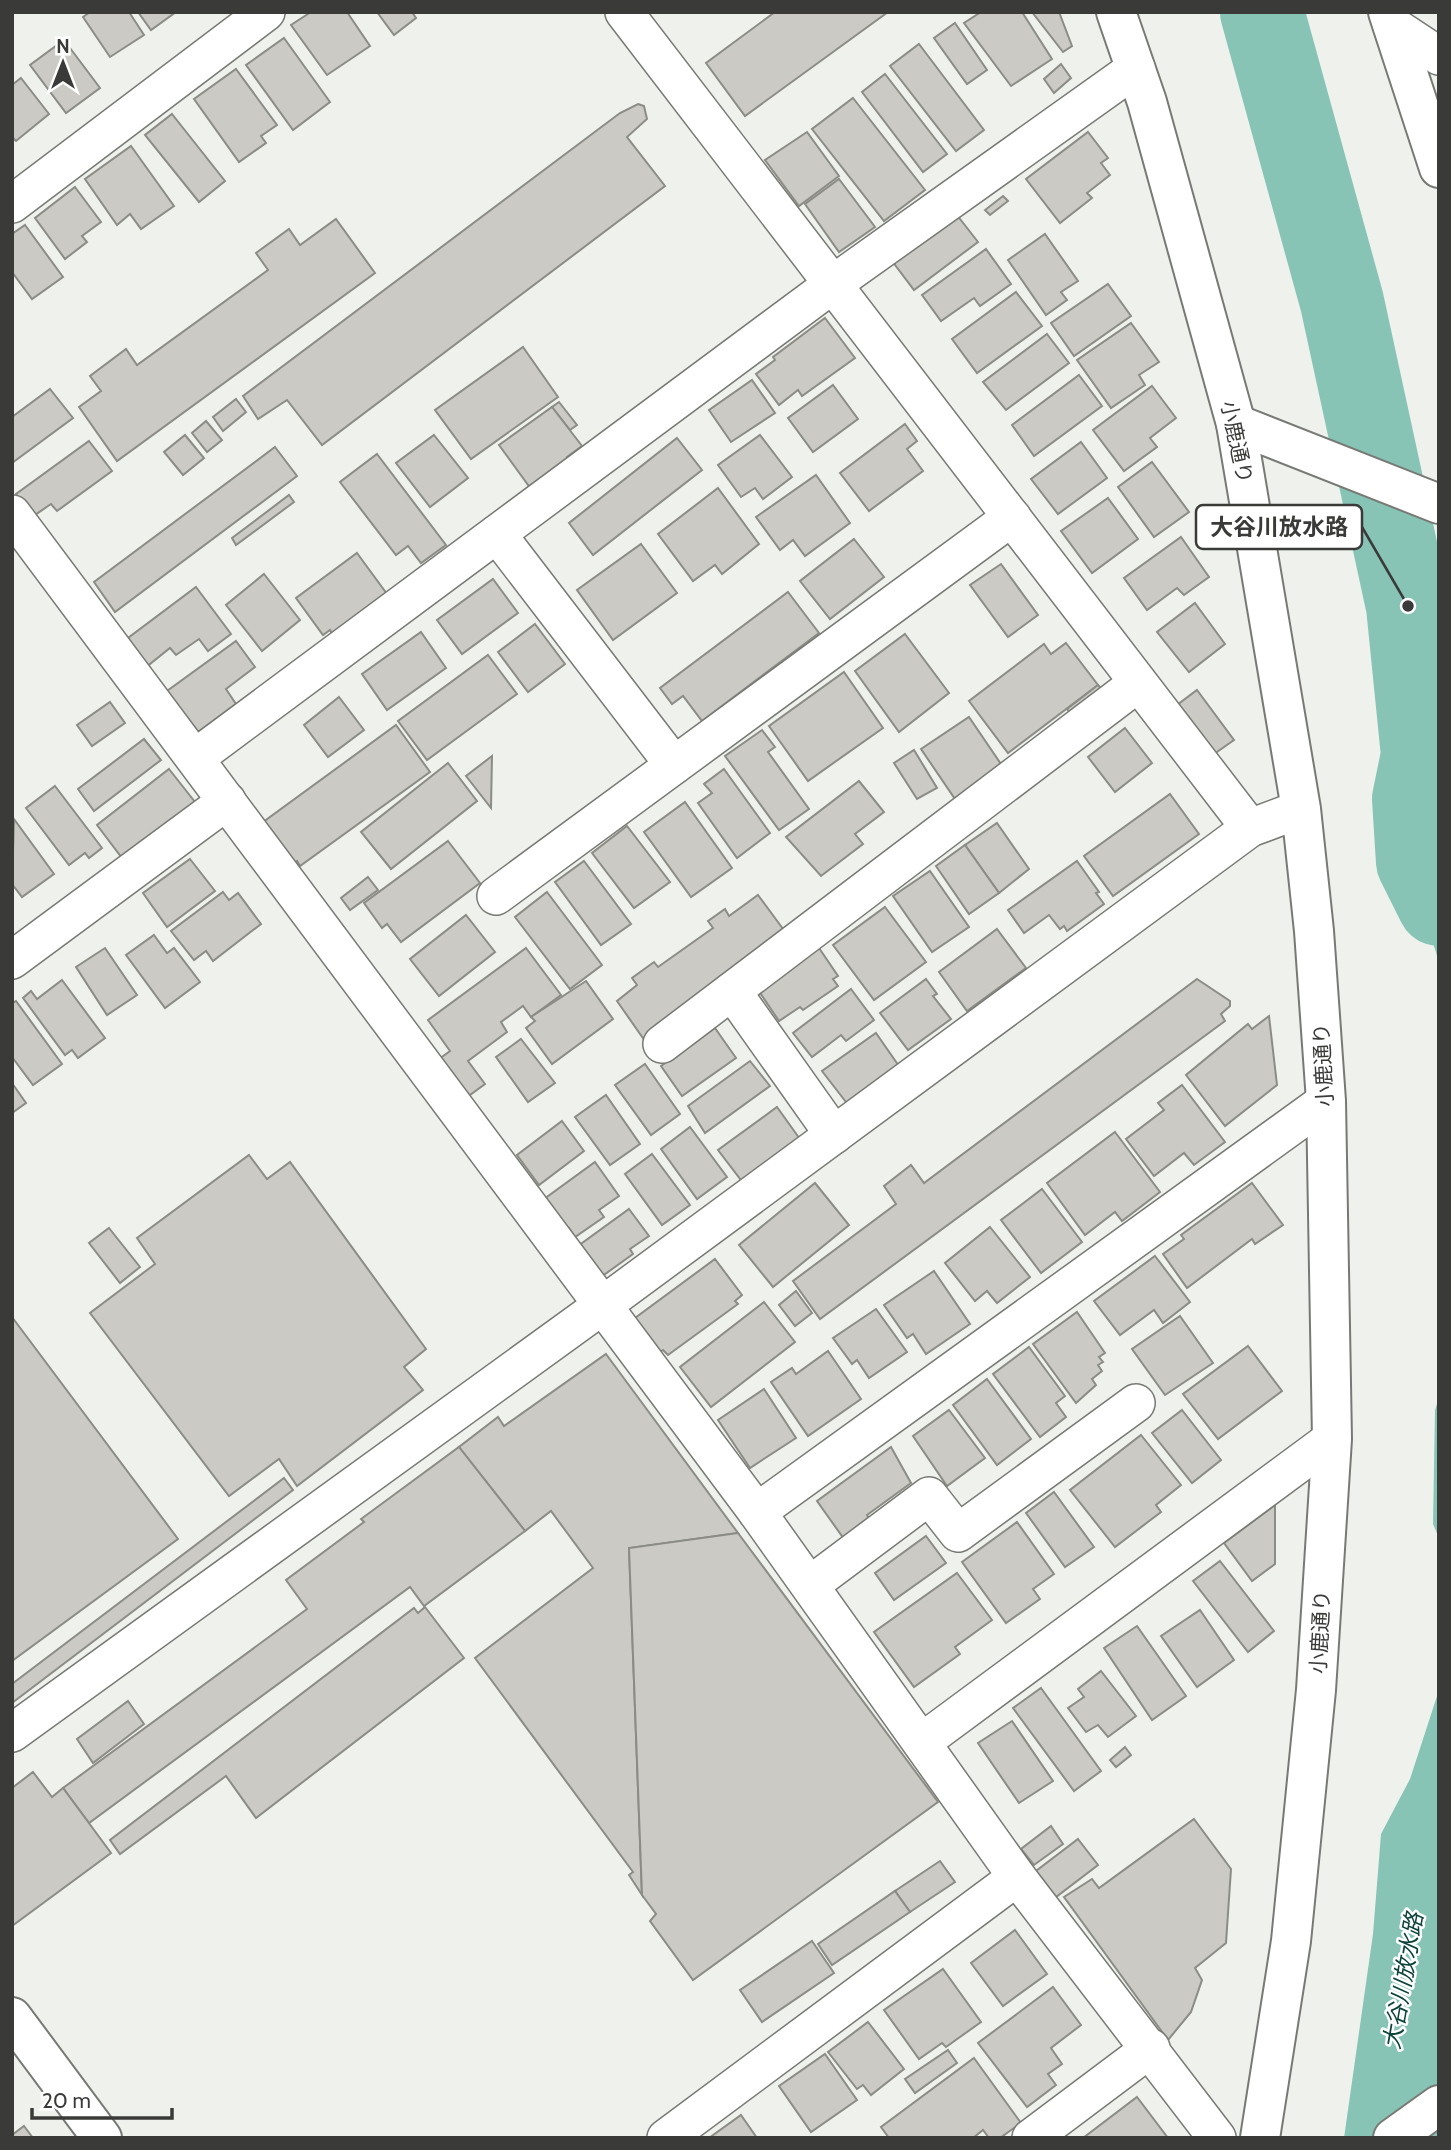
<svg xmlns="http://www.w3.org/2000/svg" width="1451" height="2150" font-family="Cabin,'Noto Sans JP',sans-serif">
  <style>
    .water { fill: #87c4b6 }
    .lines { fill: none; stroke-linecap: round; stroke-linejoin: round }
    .river { stroke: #87c4b6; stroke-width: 84 }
    .building { fill: #cbcac4; stroke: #8c8c86; stroke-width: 2 }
    .minor-casing { stroke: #777a74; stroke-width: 40 }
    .tertiary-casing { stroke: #777a74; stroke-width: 42 }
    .minor { stroke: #fff; stroke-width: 37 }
    .tertiary { stroke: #fff; stroke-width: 38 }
    .labels { text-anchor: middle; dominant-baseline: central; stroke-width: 5; stroke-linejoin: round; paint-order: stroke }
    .street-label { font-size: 21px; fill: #3a3b39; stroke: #fff }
    .water-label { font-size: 23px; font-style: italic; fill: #0c433a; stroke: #fff }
    .leader { fill: none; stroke: #3a3b39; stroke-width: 2.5 }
    .callout-dot { fill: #3a3b39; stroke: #fff; stroke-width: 2.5 }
    .callout { fill: #fff; stroke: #3a3b39; stroke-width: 2.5 }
    .callout-label { font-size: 23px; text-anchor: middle; font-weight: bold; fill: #3a3b39 }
  </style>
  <rect width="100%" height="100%" fill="#eff2ec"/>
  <!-- water -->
  <g class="water">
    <path d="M1406 623 1439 706V797L1428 805 1426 848 1439 883V965C1434 934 1419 924 1409 897 1396 861 1388 824 1380 787 1416 735 1410 682 1406 623Z"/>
    <path d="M1439 1397V1538L1433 1524 1435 1410Z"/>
    <path d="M1439 1690V2138H1344L1373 1934 1381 1834 1410 1779Z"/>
  </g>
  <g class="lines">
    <!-- river -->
    <path class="river" d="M1262 12 1342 302 1408 606 1423 755 1414 799 1418 862 1439 904"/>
  </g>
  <!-- building -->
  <g class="building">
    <path d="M90 12H129L144 35 110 57 83 17Z"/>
    <path d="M138 12H176L151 30Z"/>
    <path d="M311 12H347L370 46 327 75 291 25Z"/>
    <path d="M377 12H412L416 18 394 35Z"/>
    <path d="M775 12H888L745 116 706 63Z"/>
    <path d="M981 12H1022L1052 59 1011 86 964 23Z"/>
    <path d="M1032 12H1059L1072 46 1063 52Z"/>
    <path d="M955 23 987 70 967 84 934 38Z"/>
    <path d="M284 38 330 102 293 130 246 65Z"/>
    <path d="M64 40 100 88 66 113 30 65Z"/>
    <path d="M919 44 984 130 956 151 890 66Z"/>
    <path d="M1061 64 1071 78 1054 93 1044 79Z"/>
    <path d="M236 69 277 125 261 136 266 143 239 162 194 99Z"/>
    <path d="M885 74 947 154 923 172 862 92Z"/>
    <path d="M21 78 49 114 16 141 12 137V85Z"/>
    <path d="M853 98 925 190 884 221 812 129Z"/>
    <path d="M638 104 644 106 647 119 627 137 665 186 322 445 287 400 258 419 243 396 620 113Z"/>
    <path d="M172 114 225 181 199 202 145 135Z"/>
    <path d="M807 132 839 176 799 206 765 160Z"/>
    <path d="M1088 132 1108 158 1101 163 1110 175 1087 193 1092 198 1060 223 1026 179Z"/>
    <path d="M131 146 174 206 141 229 130 214 117 225 85 179Z"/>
    <path d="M839 179 875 227 839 252 805 204Z"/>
    <path d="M75 187 101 222 82 236 87 242 65 259 35 218Z"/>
    <path d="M1003 196 1008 201 990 215 985 210Z"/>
    <path d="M953 210 978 242 914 290 889 257Z"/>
    <path d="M336 219 375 273 117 461 79 407 101 391 90 376 126 349 137 365 268 270 256 253 289 229 300 245Z"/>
    <path d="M25 225 63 277 32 299 12 272V234Z"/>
    <path d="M1045 234 1078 281 1061 292 1067 300 1046 315 1008 260Z"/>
    <path d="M986 249 1011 284 980 306 974 298 941 321 922 295Z"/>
    <path d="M1108 284 1131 316 1074 356 1051 323Z"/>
    <path d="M1016 292 1042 326 977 373 952 339Z"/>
    <path d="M825 318 855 358 802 396 798 390 779 405 756 374 775 360 773 357Z"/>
    <path d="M1131 323 1159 362 1139 375 1145 385 1111 408 1077 360Z"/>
    <path d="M1047 334 1069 363 1006 410 983 382Z"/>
    <path d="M523 347 558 397 471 459 435 410Z"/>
    <path d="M1079 375 1102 406 1034 456 1012 425Z"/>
    <path d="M752 380 775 413 731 442 709 410Z"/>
    <path d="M833 385 858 419 813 452 788 418Z"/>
    <path d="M1152 386 1176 418 1150 438 1157 447 1124 471 1093 430Z"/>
    <path d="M50 389 73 418 12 463V417Z"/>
    <path d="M236 399 246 412 223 431 213 417Z"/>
    <path d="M559 402 577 425 570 430 552 407Z"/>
    <path d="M552 407 582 446 567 457 569 461 531 489 499 445Z"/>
    <path d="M206 421 222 440 207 452 192 433Z"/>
    <path d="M905 424 917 441 907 449 923 471 869 511 840 473Z"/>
    <path d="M185 435 204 458 183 475 164 452Z"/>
    <path d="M434 435 468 478 430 507 396 463Z"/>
    <path d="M760 435 792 477 763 499 755 488 741 497 718 465Z"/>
    <path d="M677 438 702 470 593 555 569 523Z"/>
    <path d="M89 441 112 471 57 511 51 504 32 517 16 494Z"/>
    <path d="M1081 442 1107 478 1058 514 1031 479Z"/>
    <path d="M275 447 297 476 115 612 94 582Z"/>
    <path d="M377 454 446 545 421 563 408 546 396 555 340 482Z"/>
    <path d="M1152 462 1189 512 1154 537 1118 487Z"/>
    <path d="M816 475 850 523 805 556 793 540 780 550 756 517Z"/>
    <path d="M718 488 759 544 722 574 715 565 693 581 658 534Z"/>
    <path d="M289 495 294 502 236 545 232 538Z"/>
    <path d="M1108 498 1138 539 1092 573 1061 531Z"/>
    <path d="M1181 537 1209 577 1184 595 1177 588 1147 610 1124 578Z"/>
    <path d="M854 539 884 577 830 619 800 581Z"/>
    <path d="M641 544 677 593 613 640 577 590Z"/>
    <path d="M357 553 387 594 332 634 330 630 323 635 296 598Z"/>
    <path d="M1001 564 1038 615 1008 637 970 585Z"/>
    <path d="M264 574 300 620 262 651 226 605Z"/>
    <path d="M493 579 518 613 462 654 437 620Z"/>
    <path d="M196 587 231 634 208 651 199 639 176 655 170 648 145 668 124 641Z"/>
    <path d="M788 592 819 633 702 721 683 696 672 704 660 688Z"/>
    <path d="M1195 603 1225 644 1189 672 1157 632Z"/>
    <path d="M535 624 565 664 528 692 498 652Z"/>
    <path d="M421 632 446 668 387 710 362 674Z"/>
    <path d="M905 634 949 693 899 732 855 671Z"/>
    <path d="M236 641 255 667 226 689 236 704 198 732 167 691Z"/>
    <path d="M1066 643 1098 685 1008 753 969 701 1044 644 1051 654Z"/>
    <path d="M488 655 517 694 427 760 398 721Z"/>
    <path d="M844 672 883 728 808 781 769 726Z"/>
    <path d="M1098 685 1105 693 1074 718 1067 709Z"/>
    <path d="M1197 690 1234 740 1207 759 1169 711Z"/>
    <path d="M339 697 364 730 328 757 304 725Z"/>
    <path d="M110 702 125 723 92 746 77 725Z"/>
    <path d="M969 717 1003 767 955 799 921 749Z"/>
    <path d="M396 725 430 772 300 866 297 861 289 867 259 825Z"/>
    <path d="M1125 728 1152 763 1115 792 1088 757Z"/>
    <path d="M762 730 775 747 768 752 809 809 779 830 725 756Z"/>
    <path d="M144 739 161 760 94 811 78 789Z"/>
    <path d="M914 750 937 788 917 799 894 763Z"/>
    <path d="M492 756 491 808 466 776Z"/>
    <path d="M448 763 477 801 391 869 361 832Z"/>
    <path d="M169 769 195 802 122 858 97 825Z"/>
    <path d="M724 769 770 833 737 858 698 803 712 793 704 784Z"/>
    <path d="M859 781 884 812 855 834 863 844 821 876 786 837Z"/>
    <path d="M55 786 102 848 89 858 85 853 69 865 26 808Z"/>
    <path d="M1170 794 1199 834 1113 896 1084 856Z"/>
    <path d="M685 802 732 868 691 897 644 832Z"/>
    <path d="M14 819 54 874 22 897 12 884Z"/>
    <path d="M997 823 1029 869 999 893 965 845Z"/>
    <path d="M627 826 670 882 634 908 592 853Z"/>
    <path d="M448 841 480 883 401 942 387 924 382 928 364 903Z"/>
    <path d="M965 845 999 893 969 914 936 866Z"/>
    <path d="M190 859 215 891 167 927 143 893Z"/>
    <path d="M584 861 631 924 601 945 555 882Z"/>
    <path d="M1077 861 1099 892 1096 893 1104 904 1067 931 1064 926 1060 929 1049 915 1024 933 1008 910Z"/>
    <path d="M930 871 969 927 932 952 893 896Z"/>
    <path d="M368 877 378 890 350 910 341 898Z"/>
    <path d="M223 892 229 900 238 893 261 924 213 961 206 951 194 960 171 931Z"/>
    <path d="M547 892 602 965 570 989 515 917Z"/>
    <path d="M758 895 789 937 645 1041 617 1001 637 985 632 978 654 962 658 967 713 928 708 921 725 909 729 916Z"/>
    <path d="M885 907 926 962 874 1000 833 945Z"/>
    <path d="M466 915 495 952 439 996 410 959Z"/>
    <path d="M997 929 1026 968 967 1011 939 972Z"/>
    <path d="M154 935 167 953 174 948 200 982 165 1008 126 955Z"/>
    <path d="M817 945 838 976 833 979 838 986 803 1010 800 1007 779 1021 756 987Z"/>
    <path d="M105 948 137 995 107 1015 76 967Z"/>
    <path d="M526 948 561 995 531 1017 523 1006 501 1022 507 1032 468 1061 485 1084 463 1100 435 1062 450 1051 428 1020Z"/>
    <path d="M926 979 937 994 933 996 951 1019 908 1050 880 1013Z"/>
    <path d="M1197 979 1230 1001V1006L1221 1014 1225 1021 820 1319 793 1281 896 1204 884 1186 911 1165 924 1183Z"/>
    <path d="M62 980 105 1038 78 1058 72 1050 65 1055 23 998 31 991 37 999Z"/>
    <path d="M586 981 613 1019 552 1064 526 1028 535 1021 531 1017Z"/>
    <path d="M851 989 874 1020 846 1041 841 1035 812 1057 793 1033Z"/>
    <path d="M16 1001 62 1064 33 1085 12 1057V1003Z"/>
    <path d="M1269 1016 1277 1085 1225 1126 1186 1075 1248 1024 1252 1029Z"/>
    <path d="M715 1028 736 1058 682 1096 661 1066Z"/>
    <path d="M876 1033 901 1069 849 1106 822 1071Z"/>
    <path d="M521 1039 555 1083 528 1102 496 1057Z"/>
    <path d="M750 1061 770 1086 705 1133 688 1106Z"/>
    <path d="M645 1064 680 1114 651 1135 615 1085Z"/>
    <path d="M12 1083 26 1103 12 1113Z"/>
    <path d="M1182 1085 1225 1142 1194 1165 1184 1153 1154 1176 1126 1139 1164 1110 1158 1103Z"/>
    <path d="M606 1095 640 1144 610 1165 575 1117Z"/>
    <path d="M777 1107 802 1142 744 1184 718 1150Z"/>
    <path d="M562 1121 584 1151 539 1185 517 1155Z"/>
    <path d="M690 1127 727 1177 697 1199 661 1149Z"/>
    <path d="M1115 1132 1160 1192 1122 1221 1115 1212 1085 1235 1047 1183Z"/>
    <path d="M652 1154 690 1205 662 1225 625 1174Z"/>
    <path d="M249 1155 267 1179 290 1162 426 1349 404 1367 423 1390 297 1486 279 1459 229 1496 90 1313 155 1264 137 1238Z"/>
    <path d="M595 1162 619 1196 599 1210 604 1217 575 1237 569 1228 562 1232 540 1202Z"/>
    <path d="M815 1183 849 1225 773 1287 739 1245Z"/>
    <path d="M1252 1183 1283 1225 1255 1244 1252 1239 1187 1288 1163 1254 1184 1239 1181 1235Z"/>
    <path d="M1042 1189 1082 1242 1041 1273 1001 1220Z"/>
    <path d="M629 1209 649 1236 630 1249 633 1254 601 1277 578 1246Z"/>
    <path d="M990 1227 1030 1277 997 1303 987 1291 975 1301 945 1263Z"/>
    <path d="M109 1228 140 1267 120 1283 89 1243Z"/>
    <path d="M1155 1256 1190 1302 1163 1323 1154 1310 1120 1335 1094 1301Z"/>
    <path d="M715 1259 742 1295 735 1301 738 1304 668 1355 663 1350 660 1352 635 1318Z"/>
    <path d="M934 1271 970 1324 926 1354 913 1334 907 1338 884 1305Z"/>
    <path d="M796 1291 812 1313 795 1326 779 1305Z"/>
    <path d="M764 1302 795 1342 711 1407 680 1367Z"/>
    <path d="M876 1309 907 1352 869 1378 857 1360 852 1364 833 1338Z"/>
    <path d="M1077 1312 1105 1353 1099 1357 1103 1362 1098 1365 1102 1371 1092 1379 1096 1385 1076 1403 1033 1344Z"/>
    <path d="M1180 1316 1213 1363 1165 1395 1132 1349Z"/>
    <path d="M12 1317 178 1539 12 1661Z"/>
    <path d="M1248 1346 1282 1391 1218 1439 1183 1394Z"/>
    <path d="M1029 1347 1065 1396 1056 1403 1066 1417 1040 1437 993 1374Z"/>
    <path d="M828 1351 861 1399 808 1436 771 1382 792 1368 796 1374Z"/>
    <path d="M606 1354 738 1533 629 1548 642 1895 629 1875 633 1872 475 1658 593 1568 551 1511 525 1531 459 1447 498 1417 504 1426Z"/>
    <path d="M987 1379 1031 1439 997 1465 953 1405Z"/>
    <path d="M764 1389 796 1438 750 1468 718 1420Z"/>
    <path d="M949 1410 985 1458 947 1486 913 1436Z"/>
    <path d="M1182 1410 1221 1460 1192 1483 1152 1433Z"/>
    <path d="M1141 1435 1181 1485 1156 1505 1161 1512 1115 1547 1070 1490Z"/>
    <path d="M459 1447 525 1531 424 1606 410 1587 89 1823 63 1788 307 1609 286 1580 364 1522 361 1519Z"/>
    <path d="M891 1447 911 1483 867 1515 869 1519 844 1539 817 1501Z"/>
    <path d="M284 1478 293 1490 12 1703V1684Z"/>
    <path d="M1054 1492 1094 1547 1065 1567 1026 1513Z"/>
    <path d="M1275 1505V1564L1252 1581 1224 1543Z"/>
    <path d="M1017 1522 1054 1574 1033 1589 1040 1599 1006 1623 962 1562Z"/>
    <path d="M738 1533 938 1802 693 1980 650 1921 656 1914 642 1895 629 1548Z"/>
    <path d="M926 1536 946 1563 894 1600 875 1573Z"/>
    <path d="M1220 1561 1274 1631 1248 1652 1193 1581Z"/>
    <path d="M957 1573 992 1620 955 1647 960 1654 914 1687 874 1632Z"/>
    <path d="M425 1607 464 1658 256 1818 226 1776 120 1854 110 1840 414 1608 418 1613Z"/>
    <path d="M1200 1610 1234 1660 1197 1687 1161 1636Z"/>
    <path d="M1137 1626 1186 1696 1152 1720 1104 1648Z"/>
    <path d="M1101 1671 1136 1716 1108 1737 1098 1725 1086 1732 1068 1708 1084 1697 1078 1689Z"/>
    <path d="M1041 1688 1101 1771 1074 1791 1013 1708Z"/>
    <path d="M128 1701 144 1724 93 1763 77 1739Z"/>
    <path d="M1012 1721 1053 1781 1019 1803 978 1743Z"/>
    <path d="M1125 1747 1131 1755 1116 1767 1110 1760Z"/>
    <path d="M33 1772 52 1797 63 1788 111 1853 12 1926V1788Z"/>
    <path d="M1194 1819 1231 1869 1226 1943 1195 1968 1202 1980 1191 2012 1168 2040 1064 1897 1092 1879 1099 1888Z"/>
    <path d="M1051 1826 1063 1844 1034 1865 1021 1849Z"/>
    <path d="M1078 1839 1098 1865 1056 1897 1036 1871Z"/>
    <path d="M940 1861 955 1882 910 1912 895 1891Z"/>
    <path d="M895 1891 910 1912 832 1965 818 1944Z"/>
    <path d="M1015 1930 1047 1974 1003 2006 971 1963Z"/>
    <path d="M812 1941 834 1973 762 2022 740 1990Z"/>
    <path d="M943 1969 981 2022 946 2047 942 2043 919 2059 884 2010Z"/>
    <path d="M1053 1987 1081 2025 1051 2048 1062 2064 1048 2074 1056 2085 1027 2107 978 2043Z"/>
    <path d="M868 2022 904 2069 871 2095 863 2085 857 2089 828 2052Z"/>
    <path d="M948 2050 957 2063 915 2093 905 2079Z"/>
    <path d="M825 2054 857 2100 811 2132 779 2086Z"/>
    <path d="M974 2058 1021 2123 1000 2138H989L983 2130 973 2138H889L881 2127Z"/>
    <path d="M1137 2097 1168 2138H1083Z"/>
    <path d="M741 2115 757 2138H709Z"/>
    <path d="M24 2126 33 2138H12V2135Z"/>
  </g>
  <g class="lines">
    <defs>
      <g id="minor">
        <path d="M624 12 1250 828"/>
        <path d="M1392 25 1439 56"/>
        <path d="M12 204 266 12"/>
        <path d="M12 514 757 1512 1017 1877 1217 2138"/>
        <path d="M497 534 674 765"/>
        <path d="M195 758 833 284 1136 68"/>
        <path d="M496 896 1012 517"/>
        <path d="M12 960 227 801"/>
        <path d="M732 991 834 1135"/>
        <path d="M662 1044 1138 683"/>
        <path d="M757 1512 1326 1101"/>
        <path d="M810 1585 929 1496 958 1533 1136 1403"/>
        <path d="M12 1733 603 1305 1250 828 1301 809"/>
        <path d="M922 1742 1332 1439"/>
        <path d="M666 2138 1017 1877"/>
        <path d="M1031 2138 1151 2048"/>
      </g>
      <g id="tertiary">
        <path d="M1116 12 1147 102 1236 424 1301 809 1314 931 1326 1101 1332 1439 1316 1690 1291 1941 1260 2138"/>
        <path d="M1388 12 1439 168"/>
        <path d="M1236 424 1439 504"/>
        <path d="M12 2017 102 2138"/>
        <path d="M1393 2138 1439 2105"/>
      </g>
    </defs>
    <!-- minor casing -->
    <use href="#minor" class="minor-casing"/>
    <!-- tertiary casing -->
    <use href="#tertiary" class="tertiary-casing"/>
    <!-- minor -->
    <use href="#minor" class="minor"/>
    <!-- tertiary -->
    <use href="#tertiary" class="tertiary"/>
  </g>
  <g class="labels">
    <!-- street labels -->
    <g class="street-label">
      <text transform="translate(1237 442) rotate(78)">小鹿通り</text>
      <text transform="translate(1323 1065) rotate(-93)">小鹿通り</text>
      <text transform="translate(1320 1632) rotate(-87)">小鹿通り</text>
    </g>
    <!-- water labels -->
    <g class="water-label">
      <text transform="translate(1403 1981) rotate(-80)">大谷川放水路</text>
    </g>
  </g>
  <!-- callouts -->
  <path class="leader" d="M1408 606L1362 527"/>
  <circle class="callout-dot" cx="1408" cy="606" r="7"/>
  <rect class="callout" x="1196" y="505" width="166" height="44" rx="7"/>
  <g class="callout-label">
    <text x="1279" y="535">大谷川放水路</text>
  </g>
  <!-- border -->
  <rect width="1451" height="2150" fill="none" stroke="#3a3b39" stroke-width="28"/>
  <!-- north arrow -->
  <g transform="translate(63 63)" stroke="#ffffff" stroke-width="5" paint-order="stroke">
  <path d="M0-5L12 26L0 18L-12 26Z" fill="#3a3b39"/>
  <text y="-10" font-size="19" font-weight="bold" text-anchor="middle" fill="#3a3b39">N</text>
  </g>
  <!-- scale -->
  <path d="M32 2108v10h140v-10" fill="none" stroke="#3a3b39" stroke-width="3.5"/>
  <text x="42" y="2108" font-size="21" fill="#3a3b39" stroke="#ffffff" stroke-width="5" paint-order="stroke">20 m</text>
</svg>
